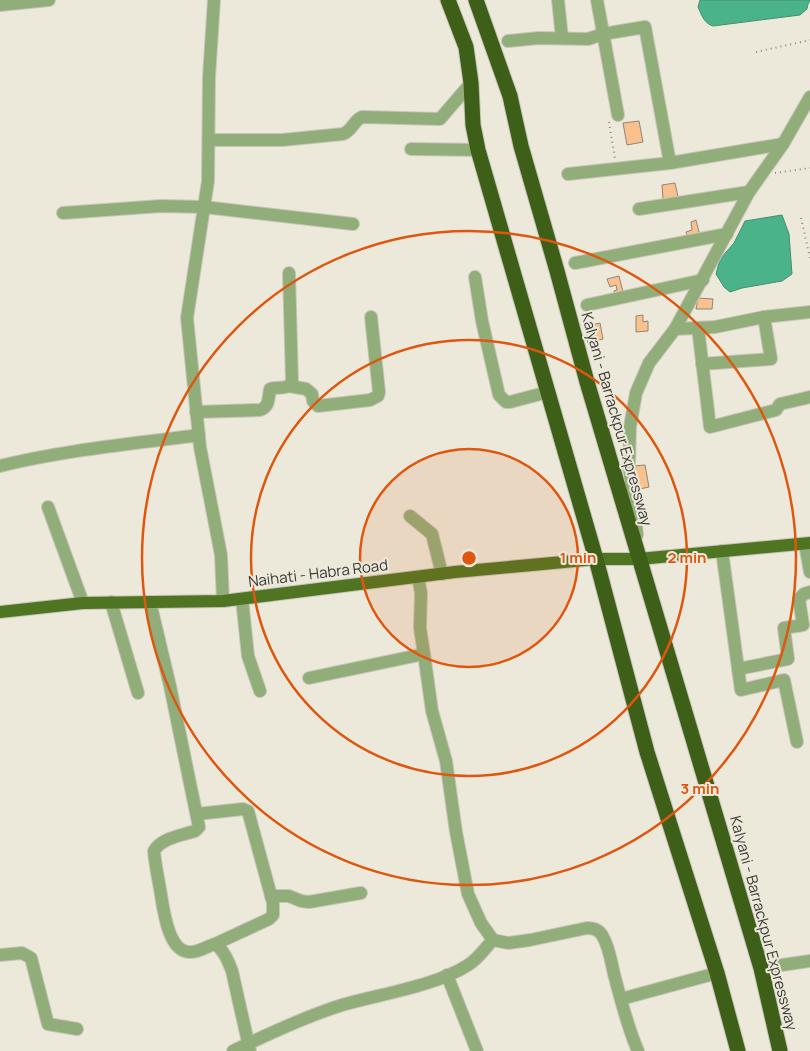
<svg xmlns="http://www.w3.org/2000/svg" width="810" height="1051" font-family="Manrope,sans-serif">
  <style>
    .water { fill: #4ab38a; stroke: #458e70 }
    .building { fill: #f8c18d; stroke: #8f857c }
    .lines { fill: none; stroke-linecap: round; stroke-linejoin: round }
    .minor-casing { stroke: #c8c5b9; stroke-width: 14 }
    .major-casing { stroke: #c8c5b9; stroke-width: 14 }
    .highway-casing { stroke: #c8c5b9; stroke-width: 17 }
    .path { stroke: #89887f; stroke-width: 2; stroke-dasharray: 1 4; stroke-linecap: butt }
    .minor { stroke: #91ad79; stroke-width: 12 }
    .major { stroke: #4f7523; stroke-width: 12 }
    .highway { stroke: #3e5f18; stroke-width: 15 }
    .ring { fill: none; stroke: #df570e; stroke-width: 2.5 }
    .labels { text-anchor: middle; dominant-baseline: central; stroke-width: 4; stroke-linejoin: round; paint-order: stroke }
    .street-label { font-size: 15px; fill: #383732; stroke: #ece9db }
    .centre { fill: #df570e; stroke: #ece9db; stroke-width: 2.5 }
    .ring-label { font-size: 15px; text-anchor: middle; font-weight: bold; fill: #df570e; stroke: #ece9db; stroke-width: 4; stroke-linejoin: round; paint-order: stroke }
  </style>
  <rect width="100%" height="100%" fill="#ece9db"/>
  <!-- water -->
  <g class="water">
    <path d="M700 0H810V1L808 4 807 9 800 15 713 26C704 23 702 16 698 7Z"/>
    <path d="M782 215 789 234 792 274 782 281 742 288 730 292 724 287 716 274 720 259 734 243 745 221Z"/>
  </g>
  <!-- building -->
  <g class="building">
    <path d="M639 121 643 142 627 145 623 123Z"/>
    <path d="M675 183 678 197 663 199 662 185Z"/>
    <path d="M696 220 700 236 688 239 686 232 692 230 691 222Z"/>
    <path d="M619 276 623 292 615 294 614 291 617 290 616 285 610 287 607 279Z"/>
    <path d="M698 298 713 299 712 309H696Z"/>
    <path d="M643 315V322L648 321V331L636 332V316Z"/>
    <path d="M600 323 603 339 588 343 586 336 593 334 591 325Z"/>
    <path d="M645 465 649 487 635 490 633 466Z"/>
  </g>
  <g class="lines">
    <defs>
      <g id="minor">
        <path d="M214 0 209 77 208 181 187 318 200 447 221 555 223 601"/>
        <path d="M558 0 562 38"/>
        <path d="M597 0 618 115"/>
        <path d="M0 5 49 0"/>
        <path d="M508 41 539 38 588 39 603 34 645 27 670 163"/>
        <path d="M209 140H282L343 134C353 130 353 121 362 117L440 119 471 83"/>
        <path d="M411 149 478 150"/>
        <path d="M568 174 670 163 783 144"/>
        <path d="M639 209 749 192"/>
        <path d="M63 213 161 206 204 207 353 224"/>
        <path d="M575 263 727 234"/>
        <path d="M475 277 482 321 499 395 506 402H510L548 392"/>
        <path d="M587 305 703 280"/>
        <path d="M698 328 710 427 776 410 780 404 810 397"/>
        <path d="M675 329 715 327 764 317 810 312"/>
        <path d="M702 364 771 359 764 317"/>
        <path d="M289 386 306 389 312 394 313 401 318 406 370 400 378 396 379 392 371 317"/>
        <path d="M196 412 260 410C270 406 268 399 270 389 278 386 288 391 292 381L289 273"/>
        <path d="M0 466C65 450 132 444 199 435"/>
        <path d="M48 507 83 603"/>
        <path d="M410 516 432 534 442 574"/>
        <path d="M637 535 629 465 630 427 636 393 649 363 675 329 749 192 783 144 810 97"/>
        <path d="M805 544 810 572"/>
        <path d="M722 551 741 690 784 680 797 742"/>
        <path d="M418 577 421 593 420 628 424 654 432 711 446 761 456 832 468 894 481 923 493 940 508 943 530 940 587 928C594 928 600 930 603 937 609 947 611 961 614 974 621 1000 627 1026 638 1051"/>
        <path d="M242 599 248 656 260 691"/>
        <path d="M111 602 138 693"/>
        <path d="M150 602 170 686 199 827 195 831C183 835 161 838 154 851 155 864 158 877 160 889 163 905 167 951 189 952 198 953 207 946 215 944 224 950 228 961 232 971L250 1051"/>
        <path d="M738 669 788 659 784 628 803 625 799 599 804 594 810 592"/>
        <path d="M309 678 424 654"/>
        <path d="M197 814 243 809 248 811 273 903V915L269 919 215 944"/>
        <path d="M271 896H289L301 901 309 902 361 893"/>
        <path d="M0 955 22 953 31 958 48 1024 77 1029"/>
        <path d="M761 968 810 961"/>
        <path d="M447 975 477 1051"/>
        <path d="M621 999 717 973"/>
        <path d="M233 1051C268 1034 304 1017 342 1005 380 994 436 986 468 965 478 959 485 948 493 940"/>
      </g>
      <path id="major" d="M0 612 83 603 223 601 455 572 596 559H639L810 543"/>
      <g id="highway">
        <path d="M448 0 466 47 471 83 473 125 478 150 596 559 647 752 717 973 738 1051"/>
        <path d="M476 0 510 96 521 146 557 271 587 382 761 968 780 1051"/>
      </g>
    </defs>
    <!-- minor casing -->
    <use href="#minor" class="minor-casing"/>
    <!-- major casing -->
    <use href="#major" class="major-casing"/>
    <!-- highway casing -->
    <use href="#highway" class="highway-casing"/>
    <!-- path -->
    <g class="path">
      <path d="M756 52 810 40"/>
      <path d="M609 122 615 159"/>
      <path d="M775 173 810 168"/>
      <path d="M801 218 810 258"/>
    </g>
    <!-- minor -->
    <use href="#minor" class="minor"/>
    <!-- major -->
    <use href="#major" class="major"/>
    <!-- highway -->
    <use href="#highway" class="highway"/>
  </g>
  <!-- distance rings -->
  <circle cx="469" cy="558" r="109" fill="#df570e" fill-opacity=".12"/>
  <g class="ring">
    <circle cx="469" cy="558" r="109"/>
    <circle cx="469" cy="558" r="218"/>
    <circle cx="469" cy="558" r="327"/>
  </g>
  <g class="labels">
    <!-- street labels -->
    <g class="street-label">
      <text transform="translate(617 419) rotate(74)">Kalyani - Barrackpur Expressway</text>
      <text transform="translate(318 573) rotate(-7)">Naihati - Habra Road</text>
      <text transform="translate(764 923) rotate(75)">Kalyani - Barrackpur Expressway</text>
    </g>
  </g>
  <circle cx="469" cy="558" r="8" class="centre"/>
  <g class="ring-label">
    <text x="578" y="563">1 min</text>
    <text x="687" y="563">2 min</text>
    <text x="700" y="794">3 min</text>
  </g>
</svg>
